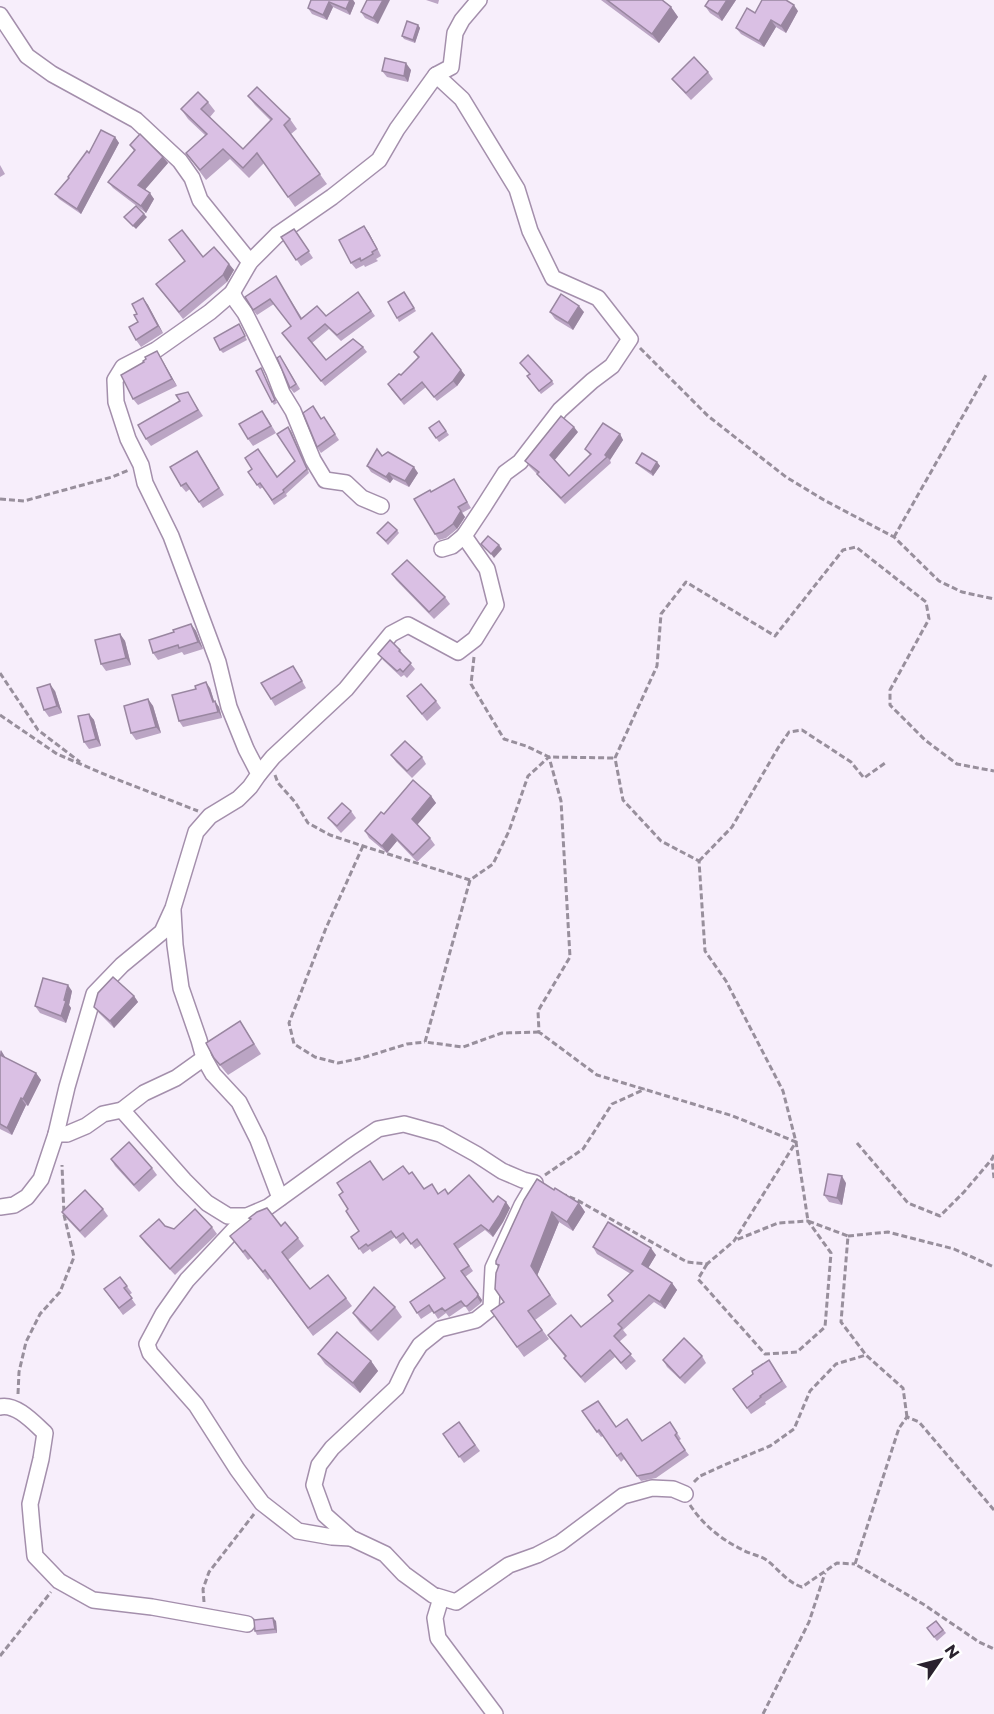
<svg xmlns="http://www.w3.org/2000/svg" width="994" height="1714" font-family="Montserrat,sans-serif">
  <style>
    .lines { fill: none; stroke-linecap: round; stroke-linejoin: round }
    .street-casing { stroke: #a48fac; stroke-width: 18 }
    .path { stroke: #988f9c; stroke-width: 3; stroke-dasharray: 6 3; stroke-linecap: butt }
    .street { stroke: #fff; stroke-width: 15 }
    .wall { fill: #bba5c4 }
    .shaded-wall { fill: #9986a0 }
    .building { fill: #dac0e4; stroke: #9986a0; stroke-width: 1.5 }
  </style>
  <rect width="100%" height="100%" fill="#f7eefb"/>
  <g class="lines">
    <defs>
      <g id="street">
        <path d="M0 15 27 56 52 74 136 120 180 161 192 178 200 200 250 262"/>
        <path d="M232 293 237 302 245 313 257 337 274 372 282 393 293 411 313 460 325 480 346 483 362 498 381 506"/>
        <path d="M442 549 452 546 464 536"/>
        <path d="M259 774 273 757 346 689 391 634 408 625 458 652 475 639 496 605 487 569 464 536 484 506 505 473 520 462 560 410 592 381 612 366 630 339 598 298 553 278 530 231 517 189 462 99 436 75"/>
        <path d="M173 911 175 945 181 988 199 1040 204 1058 213 1074 239 1102 258 1140 280 1198"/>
        <path d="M122 1110 184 1180 207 1203 228 1216H247L268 1207 351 1147 378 1129 404 1124 440 1134 476 1154 502 1171 523 1180 535 1183 522 1205 493 1268 491 1308 476 1320 440 1329 420 1345 407 1365 396 1388 332 1448 319 1465 314 1485 325 1515 351 1538 385 1554 404 1574 433 1595 456 1602 509 1565 537 1555 560 1543 623 1496 652 1488 673 1489 685 1494"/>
        <path d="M56 1134H67L86 1126 103 1114 122 1110 144 1093 176 1078 204 1058"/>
        <path d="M0 1207 14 1205 27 1197 41 1179 56 1134 67 1087 94 994 122 965 162 932 173 908 196 832 210 816 238 799 250 787 259 774 246 749 229 707 218 662 171 536 145 483 141 465 128 439 116 402 115 380 123 367 156 350 210 312 232 293 250 262 277 235 332 197 379 160 397 129 436 75 451 67 455 33 462 20 479 0"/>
        <path d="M247 1216 187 1280 163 1314 147 1344 150 1353 196 1405 237 1469 262 1503 298 1531 332 1537 351 1538"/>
        <path d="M0 1407C16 1403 34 1423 45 1433L41 1459 30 1504 32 1527 35 1556 59 1581 93 1600 152 1607 247 1624"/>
        <path d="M441 1598 435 1618 438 1638 495 1714"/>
      </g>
    </defs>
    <!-- street casing -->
    <use href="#street" class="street-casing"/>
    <!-- path -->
    <g class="path">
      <path d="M640 348 708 416 786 477 824 500 894 537 939 581 962 592 994 599"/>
      <path d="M0 499 24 501 112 477 129 470"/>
      <path d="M894 537 986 375"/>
      <path d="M474 657 471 684 504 739 526 746 549 757 615 758"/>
      <path d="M0 673 38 730 80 762"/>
      <path d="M0 715 57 754 111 777 198 811"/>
      <path d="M275 775 278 783 295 802 308 823 330 835 363 846 470 880 493 864 509 831 528 776 549 757 561 801 570 957 538 1011 539 1032 597 1075 733 1116 796 1142 734 1241 707 1264 687 1262 577 1200 565 1195"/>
      <path d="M363 846 326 928 289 1023 294 1044 315 1057 338 1063 362 1058 407 1044 425 1042"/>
      <path d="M699 861 732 827 778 748 789 732 802 730 851 762 864 778 885 763"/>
      <path d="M470 880 425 1042 463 1047 502 1033 539 1032"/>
      <path d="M857 1143 908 1203 940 1216 964 1192 992 1159"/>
      <path d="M994 1155 992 1159 994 1178"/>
      <path d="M545 1175 583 1149 612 1104 645 1089"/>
      <path d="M848 1236 888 1232 954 1249 994 1267"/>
      <path d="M707 1264 698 1279 765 1354 797 1352 825 1327 831 1253 808 1221 778 1223 736 1240"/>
      <path d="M18 1394 19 1372 26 1342 40 1314 60 1292 74 1257 64 1215 62 1165"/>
      <path d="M907 1417 903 1388 866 1355 841 1322 848 1236 808 1221 796 1142 783 1091 726 981 705 951 699 861 661 841 623 800 615 758 657 666 661 614 686 582 775 636 843 550 856 547 926 602 929 619 890 690V705L925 740 957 764 994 771"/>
      <path d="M694 1482 700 1476 724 1465 770 1446 794 1429 810 1391 836 1364 866 1355"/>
      <path d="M690 1505C703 1525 722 1540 743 1550 750 1554 758 1555 765 1559 778 1568 786 1582 802 1587L837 1563 855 1564"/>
      <path d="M994 1510 919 1422 907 1417 899 1428 855 1564 923 1604 979 1642 994 1649"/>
      <path d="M204 1602 203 1589 209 1572 254 1514"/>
      <path d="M0 1656 51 1592"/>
      <path d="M763 1714 809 1622 825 1573"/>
    </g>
    <!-- street -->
    <use href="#street" class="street"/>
  </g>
  <!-- wall -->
  <g class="wall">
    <path d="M311 0H353L355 3 350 15 333 7 327 20 312 14 308 8Z"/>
    <path d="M367 0 378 24 365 18 361 12Z"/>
    <path d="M426 0H439L438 4Z"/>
    <path d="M601 0H663L671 7 678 17 659 43Z"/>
    <path d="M709 0H736L722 21 710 13 705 6Z"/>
    <path d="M798 11 786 33 776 27 764 47 741 34 736 28 755 13Z"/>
    <path d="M418 25 420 28 415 43 404 39 402 36Z"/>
    <path d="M411 70 408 82 387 77 382 71Z"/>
    <path d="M708 72 713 79 691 100 677 85 672 79Z"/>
    <path d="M248 96 290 119 297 129 291 134 327 184 295 207 264 163 249 178 230 159 206 180 186 153 206 136 188 119 181 109 208 102 215 111 210 117 243 149 271 121 255 105Z"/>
    <path d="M115 137 119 143 81 214 59 199 55 194 89 153Z"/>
    <path d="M130 145 163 157 168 163 145 189 154 199 146 213 113 188 108 182 134 151Z"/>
    <path d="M0 165 5 174 0 177Z"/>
    <path d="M364 226 369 233 381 256 376 259 378 261 365 267 364 265 356 269 351 263Z"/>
    <path d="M294 229 313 258 301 266 281 237Z"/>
    <path d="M229 264 234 270 227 282 183 319 156 284Z"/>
    <path d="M279 282 302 318 326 316 358 292 375 316 341 341 329 329 312 343 326 360 363 347 367 352 325 386 286 338 291 326 274 304 257 315 253 310Z"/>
    <path d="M404 292 416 311 399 322 397 318Z"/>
    <path d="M143 298 148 305 163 333 141 347 136 340 138 322 137 314Z"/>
    <path d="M550 312H584L573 330 555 319Z"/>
    <path d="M239 324 247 340 223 353 220 350Z"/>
    <path d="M157 351 177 386 138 405 133 399 144 362Z"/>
    <path d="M414 352 465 375 457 386 437 401 426 387 404 405 391 389 401 375 418 358Z"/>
    <path d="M284 362 300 389 294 393 290 388Z"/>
    <path d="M520 363 552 381 554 384 541 394 527 376 530 374Z"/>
    <path d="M261 368 277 403 274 405 272 402Z"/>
    <path d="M192 399 203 416 151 446 146 439 180 401Z"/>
    <path d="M324 417 339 440 321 453 317 447 321 419Z"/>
    <path d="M267 418 276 433 253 446 248 439Z"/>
    <path d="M439 421 449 435 439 442 429 428Z"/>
    <path d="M291 431 309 473 286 494 287 496 274 505 263 487 260 489 248 472 277 477 295 461Z"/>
    <path d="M578 432 554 460 569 476 590 455 585 449 620 434 623 440 610 460 611 463 565 504 541 479 537 474 529 466 525 461Z"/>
    <path d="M382 456 418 473 409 487 393 479 390 483 371 472 367 466Z"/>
    <path d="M201 457 224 495 203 508 190 489 186 492 181 486Z"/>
    <path d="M657 462 660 466 653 476 639 466 636 463Z"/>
    <path d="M454 479 471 508 462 513 465 517 457 529 446 538 439 540 435 534 431 492Z"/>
    <path d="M397 530 399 533 388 545 377 533Z"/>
    <path d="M392 574 445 597 450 604 434 619 396 580Z"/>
    <path d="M191 624 196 631 203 649 184 655 182 652 158 660 153 653 174 632Z"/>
    <path d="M120 634 125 641 131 665 106 671 101 664Z"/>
    <path d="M400 650 404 656 415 669 407 678 404 675 401 677 383 660 378 654Z"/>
    <path d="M297 672 306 688 275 706 271 699Z"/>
    <path d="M210 688 214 701 219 707 222 718 183 727 179 721Z"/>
    <path d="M55 691 62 713 49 717 44 710Z"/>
    <path d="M407 696 436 701 441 708 427 721Z"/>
    <path d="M148 699 153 706 161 733 136 740 131 733Z"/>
    <path d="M89 714 94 720 101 746 89 749 84 742Z"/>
    <path d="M391 755 422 757 426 764 412 778 396 762Z"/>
    <path d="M431 796 436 803 417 825 430 838 435 845 417 862 397 841 387 853 369 838 365 831 384 814Z"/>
    <path d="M351 811 356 818 341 833 333 824 328 818Z"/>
    <path d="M72 991 69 1005 71 1008 66 1023 40 1013 35 1006Z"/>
    <path d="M134 996 138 1002 114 1028 99 1013 94 1007Z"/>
    <path d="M240 1021 261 1054 228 1075 214 1058Z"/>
    <path d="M0 1050 5 1057V1058L36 1073 41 1080 28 1106 26 1105 12 1135 0 1129Z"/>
    <path d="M111 1159 152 1168 157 1175 139 1192 115 1166Z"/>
    <path d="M409 1174 424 1189 438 1194 493 1202H506L510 1208 503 1222 493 1237 485 1230 458 1249 473 1271 465 1277 482 1300 481 1303 471 1311 469 1312 465 1306 449 1317 446 1313 438 1319 433 1311 421 1319 410 1302 445 1278 421 1245 415 1249 407 1238 400 1244 395 1237 372 1252 370 1249 363 1254 351 1237 359 1231 348 1209 343 1192 383 1180Z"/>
    <path d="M846 1183 842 1205 829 1202 824 1195Z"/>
    <path d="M554 1190 579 1203 585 1212 573 1231 559 1222 537 1276 557 1304 535 1320 549 1339 524 1357 491 1311 504 1302 498 1267 496 1264Z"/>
    <path d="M103 1209 108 1216 85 1238 67 1219 62 1212Z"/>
    <path d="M281 1226 298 1238 304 1246 288 1260 306 1284 310 1289 346 1298 352 1306 313 1336 270 1278 268 1280 251 1258 248 1260 230 1236Z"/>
    <path d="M212 1227 217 1234 175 1275 145 1243 140 1236 174 1229Z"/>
    <path d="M593 1247 656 1255 648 1268 672 1283 677 1290 665 1309 654 1302 623 1330 627 1335 619 1342 636 1361 626 1370 615 1357 585 1383 569 1365 564 1358 565 1357 548 1335 581 1327 612 1302 608 1295 631 1274 597 1254Z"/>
    <path d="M120 1277 132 1293 129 1295 136 1305 123 1315 104 1289Z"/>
    <path d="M395 1307 402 1317 378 1341 360 1323 353 1313Z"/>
    <path d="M318 1354 371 1361 378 1371 360 1393 325 1364Z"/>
    <path d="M702 1356 706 1363 685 1384 667 1367 663 1360Z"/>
    <path d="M769 1360 787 1387 765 1402 766 1404 751 1414 733 1389 753 1374Z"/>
    <path d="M582 1411 616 1427 642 1441 670 1422 681 1439 678 1441 689 1455 656 1478 641 1481 624 1459 621 1462 603 1436 601 1437Z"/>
    <path d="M459 1422 480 1451 464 1463 443 1434Z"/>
    <path d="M276 1621 277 1633 257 1635 255 1631Z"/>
    <path d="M936 1621 946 1633 937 1641 927 1628Z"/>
  </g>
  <!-- shaded-wall -->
  <g class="shaded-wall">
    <path d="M350 0H353L355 3 350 15 346 9Z"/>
    <path d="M383 0H390L378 24 373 18Z"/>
    <path d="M727 0H736L722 21 718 14Z"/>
    <path d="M329 2 333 7 327 20 323 15Z"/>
    <path d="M794 5 798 11 786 33 781 26Z"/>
    <path d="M671 7 678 17 659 43 652 34Z"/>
    <path d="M771 20 776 27 764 47 759 41Z"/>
    <path d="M418 25 420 28 415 43 413 40Z"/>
    <path d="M406 63 411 70 408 82 404 76Z"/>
    <path d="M115 137 119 143 81 214 77 209Z"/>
    <path d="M163 157 168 163 143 192 138 185Z"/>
    <path d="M150 193 154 199 146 213 141 206Z"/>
    <path d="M144 214 147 217 136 229 133 226Z"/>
    <path d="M364 226 369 233 381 256 377 249Z"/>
    <path d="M229 264 234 270 227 282 223 275Z"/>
    <path d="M143 298 148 305 163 333 158 326Z"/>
    <path d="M579 306 584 312 573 330 568 323Z"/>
    <path d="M157 351 177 386 172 379Z"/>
    <path d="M461 370 465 375 457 386 453 381Z"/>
    <path d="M288 427 291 431 309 473 307 469Z"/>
    <path d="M574 427 578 432 554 461 550 455Z"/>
    <path d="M620 434 623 440 610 460 605 455Z"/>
    <path d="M657 462 660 466 653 476 651 472Z"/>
    <path d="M414 467 418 473 409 487 405 481Z"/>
    <path d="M389 473 393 479 390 483 386 477Z"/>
    <path d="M461 511 465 517 457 529 453 524Z"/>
    <path d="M499 545 502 549 494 558 491 554Z"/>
    <path d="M191 624 196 631 203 649 198 642Z"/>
    <path d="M120 634 125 641 131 665 126 658Z"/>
    <path d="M206 682 210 688 216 707 215 701 219 707 222 718 213 702Z"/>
    <path d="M50 684 55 691 62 713 57 706Z"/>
    <path d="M148 699 153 706 161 733 156 727Z"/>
    <path d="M89 714 94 720 101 746 96 739Z"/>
    <path d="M431 796 436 803 416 826 412 819Z"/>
    <path d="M392 834 397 841 387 853 382 846Z"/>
    <path d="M68 985 72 991 69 1005 71 1008 66 1023 61 1016Z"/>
    <path d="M134 996 138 1002 114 1028 110 1021Z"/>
    <path d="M1 1050 5 1057 3 1061 0 1057Z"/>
    <path d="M36 1073 41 1080 28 1106 23 1099Z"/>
    <path d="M21 1098 26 1105 12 1135 7 1128Z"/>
    <path d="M842 1176 846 1183 842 1205 837 1198Z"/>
    <path d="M506 1202 510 1208 503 1222 493 1237 489 1231Z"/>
    <path d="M579 1203 585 1212 573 1231 567 1222Z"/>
    <path d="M552 1212 559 1222 537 1276 531 1266Z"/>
    <path d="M651 1248 656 1255 647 1270 642 1264Z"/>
    <path d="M672 1283 677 1290 665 1309 660 1302Z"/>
    <path d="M478 1294 482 1300 481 1303 477 1297Z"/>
    <path d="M371 1361 378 1371 360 1393 353 1383Z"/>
    <path d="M273 1618 276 1621 277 1633 275 1629Z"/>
  </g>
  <!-- building -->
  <g class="building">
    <path d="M311 0H350L346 9 329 2 323 15 308 8Z"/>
    <path d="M367 0H383L373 18 361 12Z"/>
    <path d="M607 0H662L671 7 652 34Z"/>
    <path d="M709 0H727L718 14 705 6Z"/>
    <path d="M762 0H786L794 5 781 26 771 20 759 41 736 28 747 8 755 13Z"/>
    <path d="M407 21 418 25 413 40 402 36Z"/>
    <path d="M694 57 708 72 686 93 672 79Z"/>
    <path d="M385 58 406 63 404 76 382 71Z"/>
    <path d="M257 87 290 119 284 125 320 174 288 197 257 153 243 168 223 149 200 170 186 153 207 134 181 109 198 92 208 102 201 109 243 149 272 119 248 96Z"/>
    <path d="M101 130 115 137 77 209 55 194 69 178 68 177 87 151 89 153Z"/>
    <path d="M140 134 163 157 138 185 150 193 141 206 108 182 135 150 130 145Z"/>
    <path d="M136 206 144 214 133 226 124 217Z"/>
    <path d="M364 226 377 249 372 252 373 254 361 261 360 258 351 263 339 240Z"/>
    <path d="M294 229 309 251 296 260 281 237Z"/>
    <path d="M182 230 203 257 214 247 229 264 223 275 179 312 156 284 185 261 169 240Z"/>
    <path d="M276 276 301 319 317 306 326 316 358 292 371 311 337 335 325 324 308 338 326 360 353 339 363 347 321 381 282 333 291 326 270 299 253 310 245 297Z"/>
    <path d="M404 292 414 308 397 318 388 302Z"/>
    <path d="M561 294 579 306 568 323 550 312Z"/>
    <path d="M143 298 158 326 136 340 129 327 138 322 134 315 137 314 132 304Z"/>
    <path d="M239 324 245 336 220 350 214 338Z"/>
    <path d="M432 333 461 370 453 381 434 397 422 382 401 400 388 384 399 374 401 375 419 357 414 352Z"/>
    <path d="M157 351 172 379 133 399 121 375 144 362 143 361 146 359 145 357Z"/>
    <path d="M528 355 552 381 539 391 527 376 530 374 520 363Z"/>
    <path d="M280 356 296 384 290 388 277 358Z"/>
    <path d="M261 368 275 400 272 402 256 371Z"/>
    <path d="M188 392 198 410 146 439 138 425 180 401 176 395Z"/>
    <path d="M313 406 321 419 324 417 335 434 317 447 303 413Z"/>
    <path d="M262 411 271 426 248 439 239 424Z"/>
    <path d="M561 416 574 427 550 455 569 476 591 454 585 449 603 423 620 434 605 455 607 457 561 498 537 474 539 472 525 461Z"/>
    <path d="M439 421 446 431 436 438 429 428Z"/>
    <path d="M288 427 307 469 283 490 284 492 272 500 260 483 257 485 248 472 252 469 245 458 258 449 277 477 295 461 277 434Z"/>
    <path d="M377 449 382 456 388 452 414 467 405 481 389 473 386 477 367 466Z"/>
    <path d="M197 451 219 488 199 502 186 483 181 486 170 467Z"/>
    <path d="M642 453 657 462 651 472 636 463Z"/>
    <path d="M454 479 467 502 458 507 461 511 453 524 442 532 435 534 414 499 430 490 431 492Z"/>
    <path d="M388 522 397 530 386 541 377 533Z"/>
    <path d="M488 536 499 545 491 554 481 544Z"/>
    <path d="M407 560 445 597 429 612 392 574Z"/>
    <path d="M191 624 198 642 179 648 178 645 153 653 149 640 174 632 173 630Z"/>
    <path d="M120 634 126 658 101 664 95 640Z"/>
    <path d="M390 640 400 650 399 651 411 663 403 672 400 669 397 671 378 654Z"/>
    <path d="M293 666 302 681 271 699 261 683Z"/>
    <path d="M206 682 213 702 215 701 218 712 179 721 172 695 196 689 195 686Z"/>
    <path d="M50 684 57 706 44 710 37 688Z"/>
    <path d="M421 684 436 701 422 714 407 696Z"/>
    <path d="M148 699 156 727 131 733 124 706Z"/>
    <path d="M89 714 96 739 84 742 78 716Z"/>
    <path d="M405 741 422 757 407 771 391 755Z"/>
    <path d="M413 780 431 796 412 819 430 838 413 855 392 834 382 846 365 831 381 812 384 814Z"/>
    <path d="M342 803 351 811 337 826 328 818Z"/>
    <path d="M113 977 134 996 110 1021 94 1007 98 993Z"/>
    <path d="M43 978 68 985 64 1000 66 1001 61 1016 35 1006Z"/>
    <path d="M240 1021 254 1044 220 1065 214 1058 206 1043Z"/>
    <path d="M0 1055 36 1073 23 1099 21 1098 7 1128 0 1124Z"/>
    <path d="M129 1142 152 1168 134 1185 111 1159Z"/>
    <path d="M370 1161 383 1180 403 1166 409 1174 412 1172 424 1189 432 1184 438 1194 445 1189 448 1194 469 1175 493 1202 498 1196 506 1202 499 1216 489 1231 481 1225 454 1244 469 1266 461 1271 478 1294 477 1297 467 1306H465L461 1301 445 1311 442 1308 434 1313 429 1305 417 1313 410 1302 445 1278 417 1239 411 1244 403 1233 396 1238 391 1231 368 1246 366 1244 359 1249 351 1237 359 1231 346 1211 348 1209 339 1195 343 1192 337 1183Z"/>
    <path d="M828 1174 842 1176 837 1198 824 1195Z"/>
    <path d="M537 1179 554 1190 555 1188 579 1203 567 1222 552 1212 531 1266 550 1295 528 1311 542 1330 517 1347 491 1311 504 1302 495 1289 496 1273 499 1265 496 1264V1261L524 1200Z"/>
    <path d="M85 1190 103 1209 80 1231 62 1212Z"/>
    <path d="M267 1208 281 1226 285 1222 298 1238 282 1252 306 1284 310 1289 328 1275 346 1298 308 1328 265 1270 263 1272 245 1250 243 1252 230 1236 251 1219 249 1218 257 1212Z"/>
    <path d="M195 1209 212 1227 170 1269 140 1236 159 1219 165 1226 174 1229Z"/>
    <path d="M608 1222 651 1248 642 1264 672 1283 660 1302 649 1295 618 1324 622 1328 614 1336 631 1354 621 1363 610 1350 581 1377 564 1358 566 1356 548 1335 571 1315 581 1327 613 1301 608 1295 633 1271 593 1247Z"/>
    <path d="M120 1277 127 1286 124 1288 132 1298 119 1308 104 1289Z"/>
    <path d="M374 1287 395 1307 371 1331 353 1313Z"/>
    <path d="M337 1332 371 1361 353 1383 318 1354Z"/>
    <path d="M684 1338 702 1356 680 1378 663 1360Z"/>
    <path d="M769 1360 782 1381 760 1396 761 1397 747 1408 733 1389 753 1374 752 1371Z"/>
    <path d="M598 1401 616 1427 627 1419 642 1441 670 1422 677 1433 675 1435 685 1450 652 1473 637 1476 621 1453 617 1456 599 1430 597 1432 582 1411Z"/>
    <path d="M459 1422 475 1445 459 1457 443 1434Z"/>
    <path d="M273 1618 275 1629 255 1631 254 1620Z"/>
    <path d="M936 1621 943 1630 934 1637 927 1628Z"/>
  </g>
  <!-- north arrow -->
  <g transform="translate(940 1660) rotate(55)" stroke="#ffffff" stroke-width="4.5" paint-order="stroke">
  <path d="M0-4.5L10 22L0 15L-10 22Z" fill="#2a222e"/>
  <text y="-9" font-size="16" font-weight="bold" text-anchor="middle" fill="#2a222e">N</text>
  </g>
</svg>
